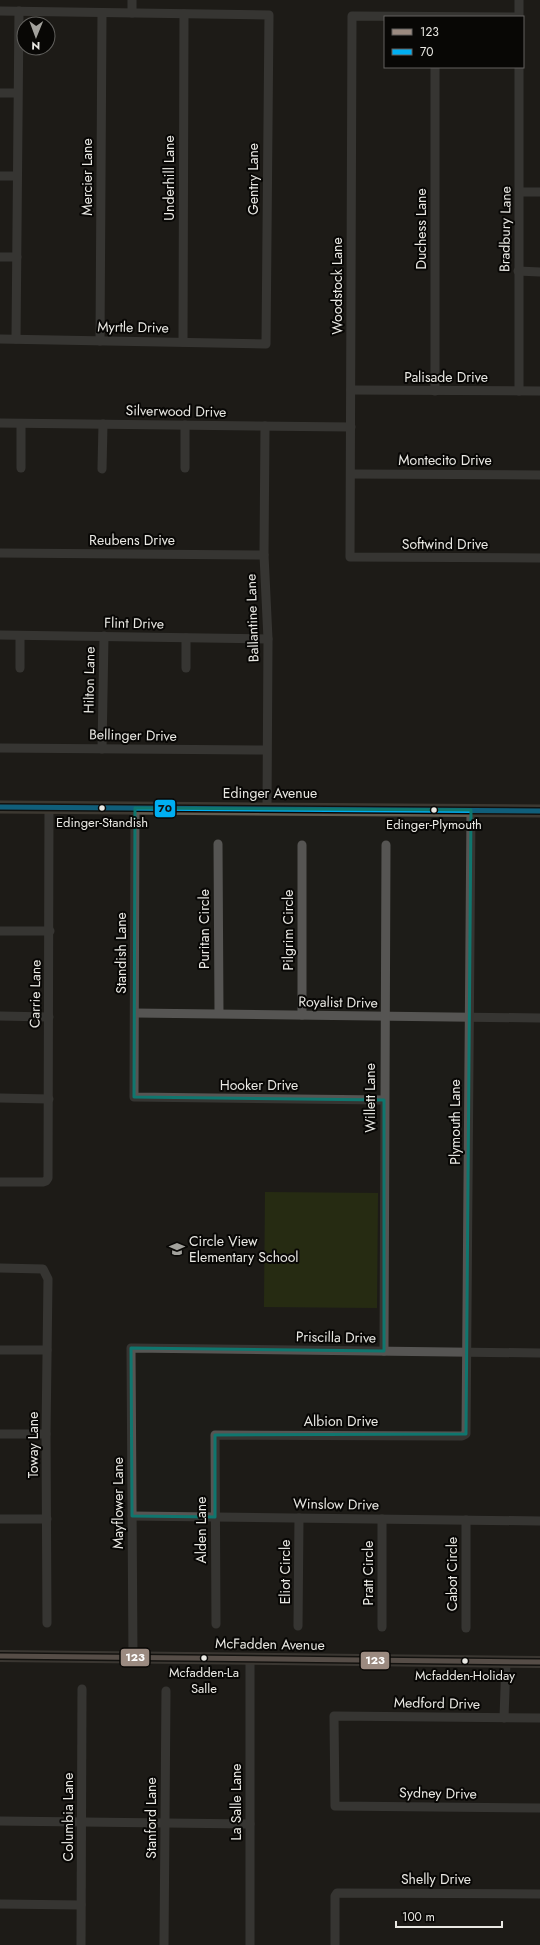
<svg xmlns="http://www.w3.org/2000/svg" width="540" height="1945" font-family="Jost,sans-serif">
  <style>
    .green { fill: #313f0d }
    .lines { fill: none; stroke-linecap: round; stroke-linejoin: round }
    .street { stroke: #565553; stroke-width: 9 }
    .secondary { stroke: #5d5851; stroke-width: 12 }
    .primary { stroke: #635c50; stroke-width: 13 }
    .bus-1-casing { stroke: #080705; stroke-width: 8 }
    .bus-2-casing { stroke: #080705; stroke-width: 8 }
    .bus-1 { stroke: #9b8a80; stroke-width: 5 }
    .bus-2 { stroke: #00aff2; stroke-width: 5 }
    .marked { fill: none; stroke: #0f766e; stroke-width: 3; stroke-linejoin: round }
    .bus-dot { fill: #e9e8e3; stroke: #080705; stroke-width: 1.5 }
    .labels { text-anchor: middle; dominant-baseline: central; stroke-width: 4; stroke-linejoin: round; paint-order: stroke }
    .bus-label { font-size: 13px; fill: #e9e8e3; stroke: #080705 }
    .street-label { font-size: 14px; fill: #e9e8e3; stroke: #080705 }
    .poi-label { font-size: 14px; fill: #e9e8e3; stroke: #080705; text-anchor: start }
    .line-badge { stroke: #080705; stroke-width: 1.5 }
    .badge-label { font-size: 11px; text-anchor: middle; font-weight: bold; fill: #fff }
    .pale-badge-label { font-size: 11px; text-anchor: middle; font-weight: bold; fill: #111 }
  </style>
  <rect width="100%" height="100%" fill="#1d1c18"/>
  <!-- green -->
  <path class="green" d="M265 1192 378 1193 377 1308 264 1307Z"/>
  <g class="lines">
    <!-- street -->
    <g class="street">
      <path d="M519 0V17"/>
      <path d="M0 11 269 15 266 344 0 339"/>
      <path d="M132 13V0"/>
      <path d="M519 17 352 16 350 557 540 558"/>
      <path d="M435 67V391"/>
      <path d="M0 93H17"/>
      <path d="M0 176H16"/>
      <path d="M520 192H540"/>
      <path d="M0 257H17"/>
      <path d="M518 271 540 272"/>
      <path d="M16 339 19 11"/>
      <path d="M100 341 102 13"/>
      <path d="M183 342 184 14"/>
      <path d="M351 390 540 391"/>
      <path d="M519 391V67"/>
      <path d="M0 423 351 427"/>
      <path d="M185 425V468"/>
      <path d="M265 426 264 555 268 639 267 809"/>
      <path d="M21 468V424"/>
      <path d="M102 469 103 424"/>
      <path d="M351 474 540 475"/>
      <path d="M0 553 264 555"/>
      <path d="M0 635 268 639"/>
      <path d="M186 638V668"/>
      <path d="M20 668V636"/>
      <path d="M0 748 266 750"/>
      <path d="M102 749 104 636"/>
      <path d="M135 808 134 1097 384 1100"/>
      <path d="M218 844 219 1013"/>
      <path d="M302 845V1015"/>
      <path d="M0 931H50"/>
      <path d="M135 1013 540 1018"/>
      <path d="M0 1016 49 1017"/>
      <path d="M0 1098 49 1099"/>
      <path d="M0 1182H43L46 1181 48 1178 49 807"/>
      <path d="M0 1268 43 1269 48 1279 46 1434 47 1623"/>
      <path d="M0 1350H47"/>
      <path d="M384 1351 386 845"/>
      <path d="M0 1434H46"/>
      <path d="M132 1516 540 1521"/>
      <path d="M0 1519H47"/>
      <path d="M216 1624 215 1435 462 1436 466 1434 471 810"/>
      <path d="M298 1626 299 1518"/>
      <path d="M382 1627V1519"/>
      <path d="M466 1628V1520"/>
      <path d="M133 1658 131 1348 540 1353"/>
      <path d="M250 1659V1945"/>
      <path d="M504 1718 506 1661"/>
      <path d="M540 1718 334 1716 335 1806 540 1808"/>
      <path d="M0 1821 250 1824"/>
      <path d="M0 1904 81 1905"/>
      <path d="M81 1945 82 1689"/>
      <path d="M164 1945 166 1691"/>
      <path d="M335 1945V1896L337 1893 540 1894"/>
    </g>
    <!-- secondary -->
    <path class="secondary" d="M0 1656 540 1662"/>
    <!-- primary -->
    <path class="primary" d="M0 807 540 811"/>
    <defs>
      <path id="bus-1" d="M0 1656 540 1662"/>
      <path id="bus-2" d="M0 807 540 811"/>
    </defs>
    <!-- bus-1 casing -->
    <use href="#bus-1" class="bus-1-casing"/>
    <!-- bus-2 casing -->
    <use href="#bus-2" class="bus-2-casing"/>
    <!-- bus-1 -->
    <use href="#bus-1" class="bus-1"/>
    <!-- bus-2 -->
    <use href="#bus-2" class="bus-2"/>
  </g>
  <!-- marked area -->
  <path d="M0 0H540V1945H0ZM135 808 471 810 466 1434 215 1435V1517L132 1516 131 1348 384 1351V1100L134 1097Z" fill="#1d1c18" fill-opacity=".55" fill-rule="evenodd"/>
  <path class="marked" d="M135 808 471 810 466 1434 215 1435V1517L132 1516 131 1348 384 1351V1100L134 1097Z"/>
  <!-- icons -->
  <defs>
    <symbol id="school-bare" viewBox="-9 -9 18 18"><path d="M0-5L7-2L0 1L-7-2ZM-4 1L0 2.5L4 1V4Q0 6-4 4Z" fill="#a2a19c" stroke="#080705" stroke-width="2.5" paint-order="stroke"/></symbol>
  </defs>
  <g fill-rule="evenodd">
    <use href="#school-bare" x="166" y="1238" width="22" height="22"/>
  </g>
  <!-- markers -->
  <g class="bus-dot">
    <circle cx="102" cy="808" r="3.5"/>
    <circle cx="434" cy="810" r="3.5"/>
    <circle cx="204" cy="1658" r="3.5"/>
    <circle cx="465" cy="1661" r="3.5"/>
  </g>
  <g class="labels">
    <!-- bus labels -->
    <g class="bus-label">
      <text x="102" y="822">Edinger-Standish</text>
      <text x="434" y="824">Edinger-Plymouth</text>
      <text x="204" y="1672">Mcfadden-La<tspan x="204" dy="16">Salle</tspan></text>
      <text x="465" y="1675">Mcfadden-Holiday</text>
    </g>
    <!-- street labels -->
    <g class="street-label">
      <text transform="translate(87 177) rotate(-90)">Mercier Lane</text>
      <text transform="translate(169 178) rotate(-90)">Underhill Lane</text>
      <text transform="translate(253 179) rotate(-90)">Gentry Lane</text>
      <text transform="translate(421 229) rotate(-90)">Duchess Lane</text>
      <text transform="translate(505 229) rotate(-89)">Bradbury Lane</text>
      <text transform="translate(337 286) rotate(-90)">Woodstock Lane</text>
      <text transform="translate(133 327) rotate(1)">Myrtle Drive</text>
      <text x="446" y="377">Palisade Drive</text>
      <text transform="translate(176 411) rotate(1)">Silverwood Drive</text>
      <text x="445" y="460">Montecito Drive</text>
      <text x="132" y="540">Reubens Drive</text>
      <text x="445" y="544">Softwind Drive</text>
      <text transform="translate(252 618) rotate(-92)">Ballantine Lane</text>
      <text transform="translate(134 623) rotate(1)">Flint Drive</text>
      <text transform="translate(89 680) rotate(-89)">Hilton Lane</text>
      <text transform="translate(133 735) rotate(1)">Bellinger Drive</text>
      <text x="270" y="793">Edinger Avenue</text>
      <text transform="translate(204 929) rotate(-90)">Puritan Circle</text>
      <text transform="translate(288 930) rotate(-90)">Pilgrim Circle</text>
      <text transform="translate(121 953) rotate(-90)">Standish Lane</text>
      <text transform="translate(35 994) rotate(-89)">Carrie Lane</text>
      <text transform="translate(338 1002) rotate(1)">Royalist Drive</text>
      <text x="259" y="1085">Hooker Drive</text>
      <text transform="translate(370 1098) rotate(-90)">Willett Lane</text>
      <text transform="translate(455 1122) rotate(-90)">Plymouth Lane</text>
      <text transform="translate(336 1337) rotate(1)">Priscilla Drive</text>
      <text x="341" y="1421">Albion Drive</text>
      <text transform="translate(33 1445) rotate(-90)">Toway Lane</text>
      <text transform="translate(118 1503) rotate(-90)">Mayflower Lane</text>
      <text transform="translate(336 1504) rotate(1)">Winslow Drive</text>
      <text transform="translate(201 1530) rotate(-90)">Alden Lane</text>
      <text transform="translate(285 1572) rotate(-90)">Eliot Circle</text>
      <text transform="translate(368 1573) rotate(-90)">Pratt Circle</text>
      <text transform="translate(452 1574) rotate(-90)">Cabot Circle</text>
      <text transform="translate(270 1644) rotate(1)">McFadden Avenue</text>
      <text transform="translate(437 1703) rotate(1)">Medford Drive</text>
      <text transform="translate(438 1793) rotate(1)">Sydney Drive</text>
      <text transform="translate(236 1802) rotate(-90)">La Salle Lane</text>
      <text transform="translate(68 1817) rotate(-90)">Columbia Lane</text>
      <text transform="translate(151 1818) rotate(-90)">Stanford Lane</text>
      <text x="436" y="1879">Shelly Drive</text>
    </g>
    <!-- poi labels -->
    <g class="poi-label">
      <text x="189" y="1241">Circle View<tspan x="189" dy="16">Elementary School</tspan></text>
    </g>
  </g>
  <g class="line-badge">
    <rect x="154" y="799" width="22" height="19" rx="4" fill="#00aff2"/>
    <rect x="120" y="1648" width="30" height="19" rx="4" fill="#9b8a80"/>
    <rect x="360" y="1651" width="30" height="19" rx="4" fill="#9b8a80"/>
  </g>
  <g class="badge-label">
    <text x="135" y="1661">123</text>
    <text x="375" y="1664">123</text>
  </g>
  <g class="pale-badge-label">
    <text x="165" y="812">70</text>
  </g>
  <!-- legend -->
  <rect x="384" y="16" width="140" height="52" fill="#080705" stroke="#62615e"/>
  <rect x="392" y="29" width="20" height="6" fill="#9b8a80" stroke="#62615e"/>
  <text x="420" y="36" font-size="12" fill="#e9e8e3">123</text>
  <rect x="392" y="49" width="20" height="6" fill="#00aff2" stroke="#62615e"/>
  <text x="420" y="56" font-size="12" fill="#e9e8e3">70</text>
  <!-- north arrow -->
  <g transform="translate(36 36) rotate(181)"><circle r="19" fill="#080705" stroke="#62615e"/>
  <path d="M0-3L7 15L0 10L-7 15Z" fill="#a2a19c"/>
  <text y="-6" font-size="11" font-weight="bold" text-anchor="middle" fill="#e9e8e3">N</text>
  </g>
  <!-- scale -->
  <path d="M396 1921v6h106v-6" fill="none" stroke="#e9e8e3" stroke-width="2"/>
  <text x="402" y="1921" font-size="12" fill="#e9e8e3" stroke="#080705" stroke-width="3" paint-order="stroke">100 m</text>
</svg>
